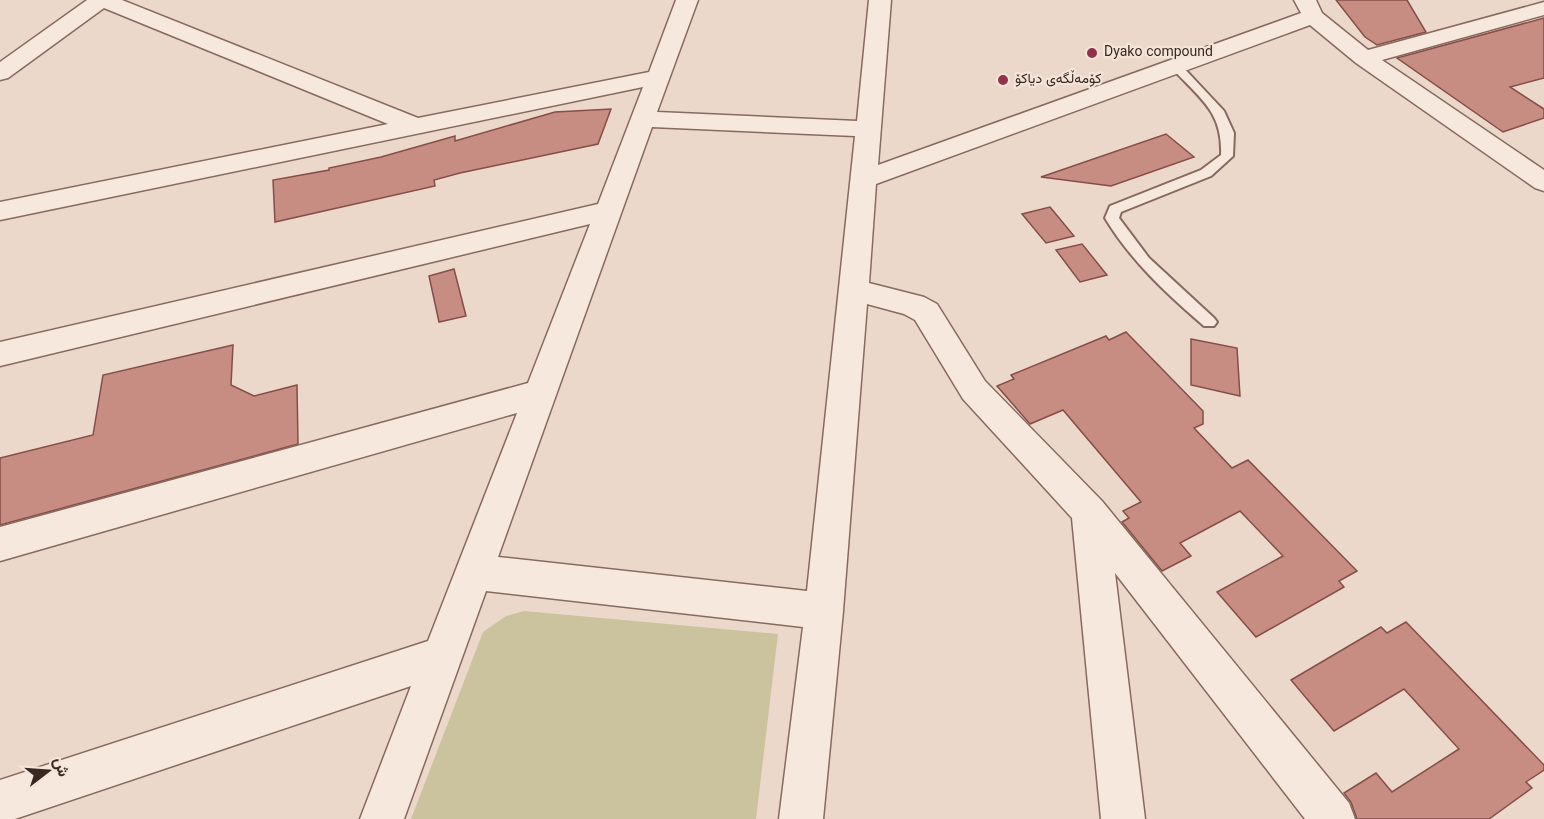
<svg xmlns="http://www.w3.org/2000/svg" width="1544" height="819" font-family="Georgia,Vazirmatn,serif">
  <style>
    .green { fill: #cac39e }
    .building { fill: #c78c82; stroke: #854e47; stroke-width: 1.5 }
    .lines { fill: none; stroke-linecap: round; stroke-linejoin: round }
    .service-casing { stroke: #876a5f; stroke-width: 4 }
    .minor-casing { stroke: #876a5f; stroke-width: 3 }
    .service { fill: #f7e8dd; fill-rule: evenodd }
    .minor { fill: #f7e8dd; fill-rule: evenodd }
    .poi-dot { fill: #92334e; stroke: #f4e5d9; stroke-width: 2 }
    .labels { text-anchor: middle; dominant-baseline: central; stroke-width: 4.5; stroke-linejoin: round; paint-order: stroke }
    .far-poi-label { font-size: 14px; fill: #392722; stroke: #f4e5d9; text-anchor: start }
  </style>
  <rect width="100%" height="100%" fill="#ecd8ca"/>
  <!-- green -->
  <path class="green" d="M524 611 778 634 756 819H411L483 632 506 616Z"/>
  <!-- building -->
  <g class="building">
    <path d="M1336 0H1407L1426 32 1377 45 1365 37Z"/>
    <path d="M1544 18V78L1510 87 1544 109V118L1503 132 1397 58Z"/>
    <path d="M611 109 598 144 460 173 434 180 435 186 275 222 273 180 329 170V168L381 157 455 136V141L555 112Z"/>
    <path d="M1166 134 1194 157 1111 186 1041 177Z"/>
    <path d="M1050 207 1074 236 1046 243 1022 214Z"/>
    <path d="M1082 244 1107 275 1080 282 1056 250Z"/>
    <path d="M454 269 466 316 439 322 429 276Z"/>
    <path d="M1126 332 1203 411V424L1194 428 1232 468 1248 460 1357 571 1339 581 1344 587 1256 637 1217 592 1283 556 1240 511 1180 543 1191 556 1162 571 1122 522 1129 518 1123 511 1141 502 1063 410 1030 424 997 386 1014 379 1011 375 1106 336 1109 340Z"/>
    <path d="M1191 339 1237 348 1240 396 1191 385Z"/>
    <path d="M233 345 231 385 254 396 297 385 298 444 0 525V458L93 435 103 375Z"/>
    <path d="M1406 622 1544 765V770L1526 782 1532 788 1489 819H1357L1351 802 1344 793 1376 773 1392 792 1459 749 1404 689 1334 731 1291 680 1381 627 1387 633Z"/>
  </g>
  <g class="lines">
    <defs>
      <path id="service" d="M1172 64H1180L1224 111 1234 133 1233 156 1211 176 1121 212 1119 218 1149 258 1214 318 1217 322 1214 326H1204C1166 293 1131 261 1105 218L1110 206 1201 170 1221 155C1223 111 1199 98 1172 68Z"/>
      <path id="minor" d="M87 0H122L418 118 649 72 676 0H698L657 112 857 121 869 0H891L878 165 1301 13 1294 0H1316L1322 13 1368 50 1544 2V15L1382 60 1544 170V191L1535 188 1356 63 1310 25 876 184 869 283 924 297 937 304 985 381 1102 501 1349 803 1355 819H1305L1115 573 1145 819H1101L1072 518 963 399 915 320 904 314 867 304 843 611 823 819H779L803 627 486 591 404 819H360L411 686 15 819H0V780L428 641 517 413 0 561V527L528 383 590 224 0 366V342L598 204 643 87 0 220V202L388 124 104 8 8 78 0 80V62ZM652 127 855 136 807 591 498 557Z"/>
    </defs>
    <!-- service casing -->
    <use href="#service" class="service-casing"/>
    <!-- minor casing -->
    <use href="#minor" class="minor-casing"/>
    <!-- service -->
    <use href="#service" class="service"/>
    <!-- minor -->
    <use href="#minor" class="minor"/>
  </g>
  <!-- markers -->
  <g class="poi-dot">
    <circle cx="1092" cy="53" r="6"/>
    <circle cx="1003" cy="80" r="6"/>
  </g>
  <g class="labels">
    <!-- far-poi labels -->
    <g class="far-poi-label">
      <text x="1104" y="53">Dyako compound</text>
      <text x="1015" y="80">کۆمەڵگەی دیاکۆ</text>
    </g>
  </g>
  <!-- north arrow -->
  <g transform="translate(48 771) rotate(73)" stroke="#f4e5d9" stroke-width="4.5" paint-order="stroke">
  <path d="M0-4.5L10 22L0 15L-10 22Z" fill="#392722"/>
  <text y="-9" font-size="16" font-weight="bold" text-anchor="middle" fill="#392722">ش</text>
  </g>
</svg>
